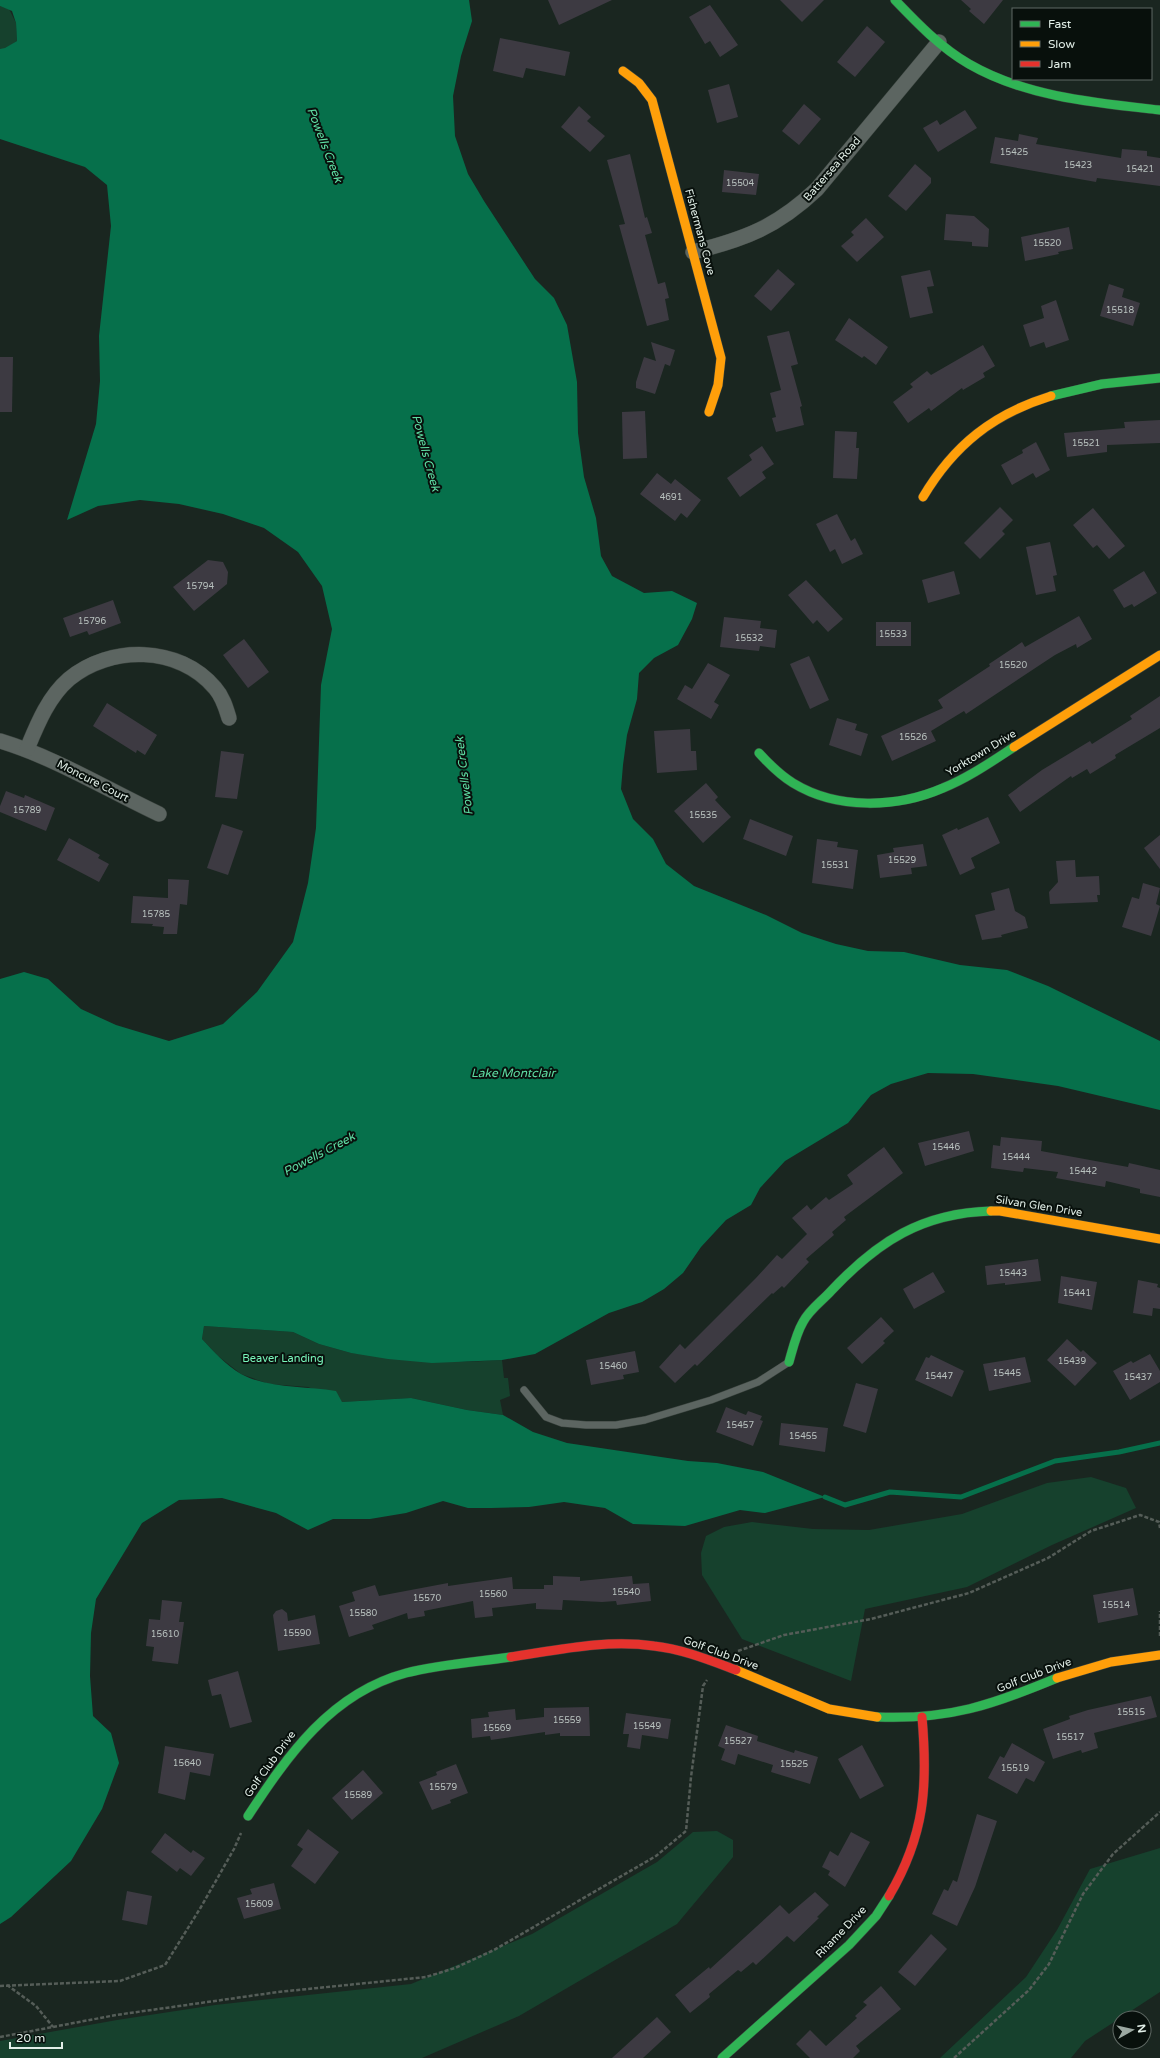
<svg xmlns="http://www.w3.org/2000/svg" width="1160" height="2058" font-family="'Varela Round',sans-serif">
  <style>
    .green { fill: #16412d }
    .water { fill: #06704b }
    .lines { fill: none; stroke-linecap: round; stroke-linejoin: round }
    .stream { stroke: #06704b; stroke-width: 5 }
    .building { fill: #3d3a42 }
    .lane-casing { stroke: #3a433e; stroke-width: 8 }
    .street-casing { stroke: #3a433e; stroke-width: 16 }
    .fast-casing { stroke: #3a433e; stroke-width: 10 }
    .slow-casing { stroke: #3a433e; stroke-width: 10 }
    .jam-casing { stroke: #3a433e; stroke-width: 10 }
    .path { stroke: #555d58; stroke-width: 2.5; stroke-dasharray: 4 2; stroke-linecap: butt }
    .lane { stroke: #5c6561; stroke-width: 7 }
    .street { stroke: #5c6561; stroke-width: 15 }
    .fast { stroke: #30b455; stroke-width: 9 }
    .slow { stroke: #ff9f0a; stroke-width: 9 }
    .jam { stroke: #e5322d; stroke-width: 9 }
    .labels { text-anchor: middle; dominant-baseline: central; stroke-width: 4; stroke-linejoin: round; paint-order: stroke }
    .number-label { font-size: 9px; fill: #b8c1be }
    .street-label { font-size: 11px; fill: #e1eee7; stroke: #08100c }
    .park-label { font-size: 11px; fill: #79f6bb; stroke: #08100c }
    .water-label { font-size: 12px; font-style: italic; fill: #5fdea4; stroke: #08100c }
  </style>
  <rect width="100%" height="100%" fill="#1a2620"/>
  <!-- green -->
  <g class="green">
    <path d="M0 6 9 9 16 23 17 41 5 49H0Z"/>
    <path d="M204 1326 293 1332 319 1344 351 1353 466 1362 502 1360 504 1378H508L510 1396 500 1400 503 1415 467 1410 411 1398 342 1402 308 1387 269 1384 241 1374 218 1356 202 1339Z"/>
    <path d="M1091 1477 1126 1488 1136 1508 1052 1545 967 1587 865 1609 851 1681 742 1639 702 1575 701 1553 706 1536 724 1527 752 1522 813 1529 869 1530 962 1514 1047 1483Z"/>
    <path d="M717 1831 733 1840V1857L677 1924 519 2016 422 2058H0V2041L117 2020 215 2005 411 1984 532 1934 657 1862 693 1832Z"/>
    <path d="M1160 1848V1992L1085 2041 1071 2058H940L1026 1977 1057 1930 1090 1869Z"/>
  </g>
  <!-- water -->
  <path class="water" d="M0 0H469L472 21 461 56 453 96 455 136 468 174 484 201 535 279 554 298 567 325 577 382 578 433 584 477 596 518 601 556 612 576 644 593 672 591 697 603 692 619 678 645 654 658 639 673 637 699 627 735 623 765 621 789 633 819 653 839 666 864 694 886 766 915 802 933 836 944 868 951 904 952 960 965 1007 970 1048 986 1160 1041V1110L1058 1086 973 1074 928 1073 891 1084 871 1095 848 1123 785 1161 760 1188 751 1205 726 1220 701 1247 683 1273 664 1289 642 1302 609 1313 535 1354 502 1360 432 1363 388 1359 351 1353 319 1344 293 1332 204 1326 202 1339C213 1351 226 1365 241 1374 269 1389 305 1386 336 1391L342 1402 411 1398 467 1410 503 1415 533 1432 567 1443 688 1461 717 1463 763 1472 825 1497 765 1513 740 1510 685 1526 633 1524 605 1508 564 1502 529 1507 491 1508H468L443 1501 406 1513 370 1519H333L308 1530 276 1513 222 1498 179 1500 142 1523 96 1599 91 1633 90 1676 93 1716 111 1733 119 1763 102 1809 71 1861 11 1917 0 1924V979L24 972 48 979 81 1009 116 1025 169 1041 223 1024 257 992 293 942 308 883 316 828 321 685 332 629 322 586 298 552 264 528 223 514 179 504 140 500 98 506 67 520 96 424 100 381 99 336 111 226 107 185 85 167 0 139V49L5 48 17 41 16 23 12 11 0 6Z"/>
  <g class="lines">
    <!-- stream -->
    <path class="stream" d="M825 1497 845 1505 890 1492 961 1497 1055 1461 1119 1452 1160 1443"/>
  </g>
  <!-- building -->
  <g class="building">
    <path d="M548 0H612L559 25Z"/>
    <path d="M780 0H824L802 22Z"/>
    <path d="M961 0H1003L984 24 969 11 971 9Z"/>
    <path d="M710 5 738 45 720 57 710 41 705 44 689 17Z"/>
    <path d="M867 26 885 42 855 77 837 62Z"/>
    <path d="M500 38 570 52 565 76 526 68 523 78 493 71Z"/>
    <path d="M729 84 738 117 717 123 708 90Z"/>
    <path d="M804 104 821 119 799 145 782 131Z"/>
    <path d="M579 106 591 117 587 121 605 136 590 152 561 127Z"/>
    <path d="M965 110 977 128 938 152 923 128 937 120 940 125Z"/>
    <path d="M1019 134 1038 138 1036 144 1121 158 1122 149 1147 151V156L1160 158V186L1097 178 1096 182 990 163 995 137 1018 141Z"/>
    <path d="M630 154 645 218 647 217 652 233 645 235 658 284 665 282 669 298 665 299 669 320 647 326 619 225 625 224 607 160Z"/>
    <path d="M915 164 931 178V183L906 211 888 196Z"/>
    <path d="M724 170 759 174 756 195 722 192Z"/>
    <path d="M946 214 974 216 989 229 988 247 972 246V242L944 240Z"/>
    <path d="M866 218 884 237 857 262 841 246 854 235 851 232Z"/>
    <path d="M1069 227 1073 249 1058 252 1059 254 1025 261 1021 237Z"/>
    <path d="M778 269 795 284 771 311 754 296Z"/>
    <path d="M930 270 934 286 927 287 933 313 910 318 901 276Z"/>
    <path d="M1109 284 1124 289 1122 297 1140 303 1133 326 1100 316Z"/>
    <path d="M1056 300 1069 340 1046 348 1044 342 1030 347 1023 325 1044 318 1041 306Z"/>
    <path d="M849 318 888 347 876 365 864 356 862 358 835 340Z"/>
    <path d="M789 331 798 364 791 366 802 406 800 407 804 425 776 432 772 418 776 417 770 393 781 390 767 336Z"/>
    <path d="M651 342 675 350 670 366 665 364 655 394 636 388V382L644 357 656 361Z"/>
    <path d="M983 345 995 366 983 373 985 377 963 390 962 388 931 411 929 408 908 423 893 402 913 387 910 384 927 371 931 375Z"/>
    <path d="M0 357H13L12 412H0Z"/>
    <path d="M645 411 647 458 623 459 622 412Z"/>
    <path d="M1160 420V443L1107 445V452L1067 457 1064 433 1125 428 1124 422Z"/>
    <path d="M835 431 857 432 856 448H859L857 479 833 478Z"/>
    <path d="M1036 442 1050 470 1036 478 1033 473 1012 485 1001 465 1023 453 1022 450Z"/>
    <path d="M762 446 774 464 762 472 766 478 740 497 727 478 752 460 749 455Z"/>
    <path d="M657 473 671 484 675 479 701 500 687 518 681 513 675 521 640 494Z"/>
    <path d="M1000 507 1013 520 1002 531 1005 534 980 559 964 543Z"/>
    <path d="M1093 508 1125 546 1109 559 1097 545 1093 548 1073 525Z"/>
    <path d="M837 514 851 541 855 538 863 554 842 564 835 549 830 552 816 524Z"/>
    <path d="M1050 542 1057 575 1053 576 1056 591 1036 595 1026 547Z"/>
    <path d="M208 560 223 562 228 572 227 584 194 611 173 587Z"/>
    <path d="M954 571 960 594 928 603 922 580Z"/>
    <path d="M1144 571 1157 593 1134 607 1132 604 1124 608 1113 590Z"/>
    <path d="M806 580 843 619 828 632 817 620 813 624 788 595Z"/>
    <path d="M113 600 121 623 89 635 87 631 70 637 63 618Z"/>
    <path d="M1079 616 1092 639 1077 648 1076 644 1055 655 966 714 964 711 931 731 936 741 892 761 881 736 943 708 938 700 990 666 989 664 1022 642 1025 647Z"/>
    <path d="M724 617 761 621 760 628 777 630 775 648 760 646 759 651 720 647Z"/>
    <rect x="876" y="622" width="35" height="24"/>
    <path d="M244 639 269 672 248 688 223 655Z"/>
    <path d="M809 656 829 700 810 709 790 664Z"/>
    <path d="M708 663 730 675 714 702 719 705 711 719 677 699 685 685 692 689Z"/>
    <path d="M1160 696V728L1115 755 1116 758 1090 774 1087 769 1072 778 1071 776 1020 812 1008 795 1042 770 1090 741 1092 744 1132 719 1130 716Z"/>
    <path d="M107 703 157 735 145 755 137 750 136 753 93 726Z"/>
    <path d="M837 718 857 724 855 730 868 734 861 756 829 745Z"/>
    <path d="M690 729 691 751H696L697 770 657 773 654 731Z"/>
    <path d="M221 751 244 754 237 799 215 797Z"/>
    <path d="M706 783 718 797 715 800 731 817 703 843 674 811Z"/>
    <path d="M6 791 24 798 25 795 55 808 46 831 0 812V806Z"/>
    <path d="M988 817 1000 843 971 858 975 868 960 875 942 835 957 828 958 830Z"/>
    <path d="M750 819 793 836 786 856 743 839Z"/>
    <path d="M222 824 243 831 228 875 207 868Z"/>
    <path d="M1160 835V869L1144 848Z"/>
    <path d="M69 838 100 855 98 858 109 864 99 882 57 860Z"/>
    <path d="M817 839 838 842 837 847 858 850 853 889 812 883Z"/>
    <path d="M923 844 927 866 911 868 912 874 880 878 877 855 894 852 893 848Z"/>
    <path d="M1075 860 1076 877 1099 876 1100 895H1097L1098 902 1050 904 1049 892 1058 882 1056 861Z"/>
    <path d="M168 879 189 880 187 905 180 904 177 934H163L164 927 152 926 153 924 131 923 133 896 168 898Z"/>
    <path d="M1143 883 1160 888 1156 904 1160 906 1151 936 1122 927 1132 897 1139 899Z"/>
    <path d="M1009 888 1015 911 1025 917 1028 928 1001 935 1002 937 982 940 975 915 995 910 991 893Z"/>
    <path d="M969 1131 974 1151 925 1166 918 1143Z"/>
    <path d="M1001 1137 1042 1141 1041 1151 1128 1167 1129 1163 1160 1170V1197L1140 1193V1189L1106 1181 1105 1187 1056 1178 1058 1172 1024 1168 1023 1172 991 1168 993 1145 1000 1146Z"/>
    <path d="M884 1147 903 1173 844 1217 846 1220 832 1232 834 1235 806 1259 809 1262 784 1288 782 1286 773 1294 772 1293 697 1366 695 1364 675 1383 659 1367 680 1344 685 1349 756 1278 777 1255 782 1259 807 1234 792 1218 807 1205 811 1210 826 1197 829 1200 853 1184 847 1175Z"/>
    <path d="M1038 1259 1041 1281 1005 1285V1283L987 1285 985 1266Z"/>
    <path d="M933 1272 945 1292 914 1309 903 1289Z"/>
    <path d="M1061 1276 1097 1282 1092 1310 1058 1303Z"/>
    <path d="M1138 1280 1158 1284 1157 1287 1160 1288V1309L1153 1308 1152 1316 1133 1313Z"/>
    <path d="M881 1317 894 1331 883 1341 885 1343 862 1364 847 1348Z"/>
    <path d="M1067 1339 1081 1352 1083 1350 1097 1363 1075 1386 1047 1360Z"/>
    <path d="M635 1351 639 1372 623 1375 624 1379 591 1385 586 1360Z"/>
    <path d="M1150 1354 1160 1371V1382L1130 1400 1113 1371 1131 1361 1133 1363Z"/>
    <path d="M931 1355 964 1371 952 1397 915 1380 926 1357 929 1358Z"/>
    <path d="M1025 1357 1031 1382 989 1391 983 1364Z"/>
    <path d="M856 1383 878 1389 866 1433 843 1426Z"/>
    <path d="M726 1407 746 1415 748 1411 762 1416 760 1420 763 1421 753 1446 716 1432Z"/>
    <path d="M781 1423 828 1428 825 1452 779 1445Z"/>
    <path d="M553 1576 580 1577V1581L632 1576 633 1584 649 1583 651 1601 617 1605 616 1601 602 1602 563 1600 562 1610 536 1609V1603L492 1608 493 1616 475 1618 473 1601 424 1611 425 1616 408 1619 407 1613 372 1625 374 1629 349 1637 339 1606 355 1601 352 1592 375 1585 379 1596 448 1583V1586L512 1577 513 1589H544V1585H553Z"/>
    <path d="M1133 1588 1138 1615 1098 1623 1093 1595Z"/>
    <path d="M162 1600 182 1602 179 1622H184L178 1664 152 1661 154 1647 146 1646 149 1619 160 1620Z"/>
    <path d="M282 1609 287 1613 288 1621 315 1615 320 1644 278 1651 273 1615 276 1611Z"/>
    <path d="M238 1671 252 1722 230 1728 221 1694 212 1696 208 1680Z"/>
    <path d="M1151 1696 1157 1717 1094 1733 1098 1748 1082 1753 1081 1750 1053 1759 1043 1729 1070 1719 1069 1716 1088 1710Z"/>
    <path d="M589 1707 590 1736H560V1733L545 1735V1732L491 1740 490 1736 472 1738 471 1719 489 1717 488 1712 515 1709 516 1720 544 1717V1708Z"/>
    <path d="M626 1713 671 1719 668 1739 642 1735 640 1749 627 1747 629 1734H623Z"/>
    <path d="M726 1725 758 1736 757 1741 794 1753 795 1750 818 1757 810 1784 771 1772 773 1765 738 1754 735 1765 721 1760 725 1749 718 1746Z"/>
    <path d="M1012 1743 1045 1762 1034 1782 1026 1778 1017 1794 988 1778 1000 1756 1004 1758Z"/>
    <path d="M862 1745 884 1786 860 1799 838 1759Z"/>
    <path d="M165 1746 214 1754 210 1776 190 1772 185 1800 158 1793Z"/>
    <path d="M456 1764 468 1793 450 1800 451 1803 432 1810 419 1782 437 1775 436 1772Z"/>
    <path d="M363 1770 383 1793 352 1820 332 1798Z"/>
    <path d="M977 1814 997 1821 975 1887 957 1926 932 1914 944 1889 948 1891 953 1880 957 1882Z"/>
    <path d="M308 1829 339 1852 315 1884 291 1866 303 1849 297 1845Z"/>
    <path d="M851 1832 870 1842 845 1887 828 1875 830 1871 822 1867 830 1851 838 1856Z"/>
    <path d="M165 1833 191 1853 193 1850 205 1858 191 1876 180 1868 177 1872 151 1852Z"/>
    <path d="M274 1883 281 1909 244 1919 237 1898 252 1894 250 1889Z"/>
    <path d="M127 1891 152 1896 147 1925 122 1920Z"/>
    <path d="M815 1892 829 1905 817 1917 819 1918 794 1942 787 1936 756 1965 753 1962 741 1972 738 1970 709 1994 710 1997 690 2013 675 1995 709 1967 710 1969 780 1905 789 1914Z"/>
    <path d="M931 1934 947 1949 915 1986 898 1972Z"/>
    <path d="M881 1986 901 2009 856 2046 860 2051 853 2058H810L796 2044 810 2030 826 2046 857 2018 855 2016 867 2005 863 2002Z"/>
    <path d="M657 2017 671 2032 643 2058H612Z"/>
  </g>
  <g class="lines">
    <defs>
      <path id="lane" d="M524 1390 546 1417 562 1423 586 1425H616L645 1420 711 1400 758 1382 789 1362"/>
      <g id="street">
        <path d="M693 252C745 239 777 227 817 189L939 42"/>
        <path d="M0 741C56 758 106 789 159 814"/>
        <path d="M27 749C37 725 48 697 69 679 110 645 179 645 215 688 223 697 226 708 229 718"/>
      </g>
      <g id="fast">
        <path d="M895 0C917 23 941 48 969 64 1026 97 1096 103 1160 110"/>
        <path d="M1051 396 1102 384 1160 378"/>
        <path d="M759 753C769 764 780 775 793 783 837 810 897 808 943 788 968 778 991 762 1014 747"/>
        <path d="M789 1362C793 1348 796 1334 803 1322 809 1310 822 1301 831 1291 878 1241 922 1213 991 1211"/>
        <path d="M877 1717C949 1720 992 1705 1057 1678"/>
        <path d="M248 1816C288 1755 331 1693 406 1673 441 1664 476 1662 511 1657"/>
        <path d="M722 2058 849 1945 876 1916 889 1896"/>
      </g>
      <g id="slow">
        <path d="M623 71 639 83 652 100 721 358 718 385 709 412"/>
        <path d="M923 497C954 445 993 414 1051 396"/>
        <path d="M1014 747 1160 655"/>
        <path d="M991 1211H1000L1160 1239"/>
        <path d="M736 1670 829 1709 877 1717"/>
        <path d="M1057 1678 1111 1662 1160 1655"/>
      </g>
      <g id="jam">
        <path d="M511 1657C558 1650 606 1639 654 1646 682 1649 709 1660 736 1670"/>
        <path d="M889 1896C925 1835 928 1786 922 1717"/>
      </g>
    </defs>
    <!-- lane casing -->
    <use href="#lane" class="lane-casing"/>
    <!-- street casing -->
    <use href="#street" class="street-casing"/>
    <!-- fast casing -->
    <use href="#fast" class="fast-casing"/>
    <!-- slow casing -->
    <use href="#slow" class="slow-casing"/>
    <!-- jam casing -->
    <use href="#jam" class="jam-casing"/>
    <!-- path -->
    <g class="path">
      <path d="M1160 1636V1611"/>
      <path d="M738 1651 784 1635 871 1619 969 1593 1048 1558 1091 1531 1140 1515 1159 1522 1160 1528"/>
      <path d="M7 1985 36 2006 53 2027"/>
      <path d="M0 1986 120 1981 165 1965 201 1907 234 1849 241 1833"/>
      <path d="M0 2037 116 2015 278 1992 426 1977 455 1968 494 1950 656 1856 686 1831 691 1777 703 1686 707 1680"/>
      <path d="M954 2058 1029 1990 1049 1964 1083 1894 1113 1854 1160 1812"/>
    </g>
    <!-- lane -->
    <use href="#lane" class="lane"/>
    <!-- street -->
    <use href="#street" class="street"/>
    <!-- fast -->
    <use href="#fast" class="fast"/>
    <!-- slow -->
    <use href="#slow" class="slow"/>
    <!-- jam -->
    <use href="#jam" class="jam"/>
  </g>
  <g class="labels">
    <!-- number labels -->
    <g class="number-label">
      <text x="1014" y="152">15425</text>
      <text x="1078" y="165">15423</text>
      <text x="1140" y="169">15421</text>
      <text x="740" y="183">15504</text>
      <text x="1047" y="243">15520</text>
      <text x="1120" y="310">15518</text>
      <text x="1086" y="443">15521</text>
      <text x="671" y="497">4691</text>
      <text x="200" y="586">15794</text>
      <text x="92" y="621">15796</text>
      <text x="893" y="634">15533</text>
      <text x="749" y="638">15532</text>
      <text x="1013" y="665">15520</text>
      <text x="913" y="737">15526</text>
      <text x="27" y="810">15789</text>
      <text x="703" y="815">15535</text>
      <text x="902" y="860">15529</text>
      <text x="835" y="865">15531</text>
      <text x="156" y="914">15785</text>
      <text x="946" y="1147">15446</text>
      <text x="1016" y="1157">15444</text>
      <text x="1083" y="1171">15442</text>
      <text x="1013" y="1273">15443</text>
      <text x="1077" y="1293">15441</text>
      <text x="1072" y="1361">15439</text>
      <text x="613" y="1366">15460</text>
      <text x="1007" y="1373">15445</text>
      <text x="939" y="1376">15447</text>
      <text x="1138" y="1377">15437</text>
      <text x="740" y="1425">15457</text>
      <text x="803" y="1436">15455</text>
      <text x="626" y="1592">15540</text>
      <text x="493" y="1594">15560</text>
      <text x="427" y="1598">15570</text>
      <text x="1116" y="1605">15514</text>
      <text x="363" y="1613">15580</text>
      <text x="297" y="1633">15590</text>
      <text x="165" y="1634">15610</text>
      <text x="1131" y="1712">15515</text>
      <text x="567" y="1720">15559</text>
      <text x="647" y="1726">15549</text>
      <text x="497" y="1728">15569</text>
      <text x="1070" y="1737">15517</text>
      <text x="738" y="1741">15527</text>
      <text x="187" y="1763">15640</text>
      <text x="794" y="1764">15525</text>
      <text x="1015" y="1768">15519</text>
      <text x="443" y="1787">15579</text>
      <text x="358" y="1795">15589</text>
      <text x="259" y="1904">15609</text>
    </g>
    <!-- street labels -->
    <g class="street-label">
      <text transform="translate(832 169) rotate(-49)">Battersea Road</text>
      <text transform="translate(700 232) rotate(75)">Fishermans Cove</text>
      <text transform="translate(981 753) rotate(-31)">Yorktown Drive</text>
      <text transform="translate(93 781) rotate(27)">Moncure Court</text>
      <text transform="translate(1039 1206) rotate(9)">Silvan Glen Drive</text>
      <text transform="translate(721 1653) rotate(20)">Golf Club Drive</text>
      <text transform="translate(1034 1675) rotate(-21)">Golf Club Drive</text>
      <text transform="translate(270 1764) rotate(-54)">Golf Club Drive</text>
      <text transform="translate(841 1932) rotate(-46)">Rhame Drive</text>
    </g>
    <!-- park labels -->
    <g class="park-label">
      <text x="283" y="1358">Beaver Landing</text>
    </g>
    <!-- water labels -->
    <g class="water-label">
      <text transform="translate(325 145) rotate(69)">Powells Creek</text>
      <text transform="translate(426 453) rotate(75)">Powells Creek</text>
      <text transform="translate(464 776) rotate(-97)">Powells Creek</text>
      <text x="513" y="1073">Lake Montclair</text>
      <text transform="translate(319 1154) rotate(-28)">Powells Creek</text>
    </g>
  </g>
  <!-- legend -->
  <rect x="1012" y="8" width="140" height="72" fill="#08100c" stroke="#5f6964"/>
  <rect x="1020" y="21" width="20" height="6" fill="#30b455" stroke="#5f6964"/>
  <text x="1048" y="28" font-size="12" fill="#e1eee7">Fast</text>
  <rect x="1020" y="41" width="20" height="6" fill="#ff9f0a" stroke="#5f6964"/>
  <text x="1048" y="48" font-size="12" fill="#e1eee7">Slow</text>
  <rect x="1020" y="61" width="20" height="6" fill="#e5322d" stroke="#5f6964"/>
  <text x="1048" y="68" font-size="12" fill="#e1eee7">Jam</text>
  <!-- north arrow -->
  <g transform="translate(1132 2030) rotate(82)"><circle r="19" fill="#08100c" stroke="#5f6964"/>
  <path d="M0-3L7 15L0 10L-7 15Z" fill="#9ba8a1"/>
  <text y="-6" font-size="11" font-weight="bold" text-anchor="middle" fill="#e1eee7">N</text>
  </g>
  <!-- scale -->
  <path d="M10 2042v6h52v-6" fill="none" stroke="#e1eee7" stroke-width="2"/>
  <text x="16" y="2042" font-size="12" fill="#e1eee7" stroke="#08100c" stroke-width="3" paint-order="stroke">20 m</text>
</svg>
